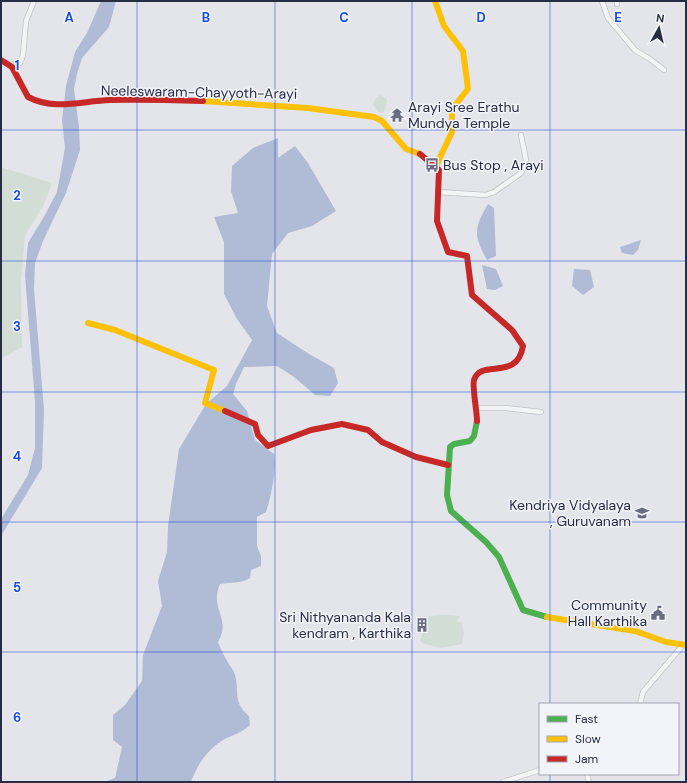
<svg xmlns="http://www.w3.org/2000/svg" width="687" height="783" font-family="'DM Sans',sans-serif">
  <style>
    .green { fill: #d2ddd5 }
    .water { fill: #b0bbd6 }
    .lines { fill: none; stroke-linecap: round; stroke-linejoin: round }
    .street-casing { stroke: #c1c2c8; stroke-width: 6 }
    .street { stroke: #f3f4f6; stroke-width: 4.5 }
    .fast { stroke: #4caf50; stroke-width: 6 }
    .slow { stroke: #ffc107; stroke-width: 6 }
    .jam { stroke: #c62828; stroke-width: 6 }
    .grid { fill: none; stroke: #1d4ed8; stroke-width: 1; stroke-opacity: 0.55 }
    .labels { text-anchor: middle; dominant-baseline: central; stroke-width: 3; stroke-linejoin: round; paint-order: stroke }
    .street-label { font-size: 14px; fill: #282d45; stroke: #f2f4f9 }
    .poi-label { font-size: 14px; fill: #282d45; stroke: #f2f4f9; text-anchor: end }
    .grid-label { font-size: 13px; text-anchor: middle; font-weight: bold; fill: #1d4ed8; stroke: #f2f4f9; stroke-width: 3; stroke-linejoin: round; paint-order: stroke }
  </style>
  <rect width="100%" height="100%" fill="#e4e5ea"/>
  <!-- green -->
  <g class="green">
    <path d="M379 95 386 98 387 102 384 112 379 113 373 105 374 101Z"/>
    <path d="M1 167 52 183 44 204 25 236 21 281 22 347 1 359Z"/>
    <path d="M444 615 460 616 457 621 462 623 464 634 462 644 440 648 422 643 420 641 425 626 422 617Z"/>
  </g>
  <!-- water -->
  <g class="water">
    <path d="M101 1H116L109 27 82 58 77 74 74 89 79 127 80 150 66 193 43 241 35 263 34 289 44 410 42 468 1 536V519L28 475 35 448V402L25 275 28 243 45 215 57 192 65 148 62 120 66 86 75 52 87 33Z"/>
    <path d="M278 138V158L295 146 308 163 336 211 312 226 288 233 272 254 267 306 277 333 309 354 334 368 338 383 330 396 315 395 294 377 277 366 244 367 236 384 233 394 247 411 255 440 274 454C277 469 271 497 266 512L257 517V546L261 556V566L251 570 250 578C240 584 232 582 220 584 209 609 232 618 218 642 222 653 227 661 233 670 242 689 230 700 249 716L250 725C242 733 232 735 223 740 207 750 197 765 191 782H104L115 778 122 747 113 740V715L125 705 142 681 143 655 162 606 158 581 167 552 168 526 179 449 206 404 227 386 252 340 237 319 224 294V242L214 217 238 213 231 191 232 166 253 148Z"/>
    <path d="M488 204 494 208 496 256 487 260C473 235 474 228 488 204Z"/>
    <path d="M641 240 638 250 633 255 622 253 620 247Z"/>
    <path d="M482 265 496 269 503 286 495 290 487 289Z"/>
    <path d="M574 269 590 270 594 287 583 295 572 286Z"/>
  </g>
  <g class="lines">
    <defs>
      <g id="street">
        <path d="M602 1 608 18 635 50 650 59 664 70"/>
        <path d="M617 1V4"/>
        <path d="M12 67 20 63 23 55 26 21 34 1"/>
        <path d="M438 192 486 195 494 192 521 173 524 167 526 160 521 135"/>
        <path d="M476 408H506L541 412"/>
        <path d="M640 704 643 692 683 645"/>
        <path d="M587 774 589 782"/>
        <path d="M503 782 540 770"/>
      </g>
    </defs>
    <!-- street casing -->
    <use href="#street" class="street-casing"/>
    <!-- street -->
    <use href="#street" class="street"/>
    <!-- fast -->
    <path class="fast" d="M477 421 474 436 470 441 454 444 450 447 447 495 451 511 486 542 499 557 523 610 547 617"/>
    <!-- slow -->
    <g class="slow">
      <path d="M435 1 444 26 463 51 468 89 452 109V132L436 166"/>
      <path d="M203 101 308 108 374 117 382 121 406 149 420 154"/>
      <path d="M88 323 115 330 214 370 205 403 225 411"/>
      <path d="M547 617 635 631 666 642 686 645"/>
    </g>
    <!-- jam -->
    <g class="jam">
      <path d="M1 60 12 67 28 97C55 111 81 101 110 100 141 99 172 100 203 101"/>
      <path d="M420 154 439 170 437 221 448 252 467 256 472 295 512 330 523 346C517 382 481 358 474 380 472 385 477 412 477 421"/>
      <path d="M225 411 255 424 258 435 268 446 311 430 342 424 368 430 382 442 416 457 448 465"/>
    </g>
  </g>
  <!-- grid -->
  <path class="grid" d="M137 1V782M275 1V782M412 1V782M550 1V704M1 130H686M1 261H686M1 392H686M1 522H686M1 652H686M550 774V782"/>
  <!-- icons -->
  <defs>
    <symbol id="temple-bare" viewBox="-9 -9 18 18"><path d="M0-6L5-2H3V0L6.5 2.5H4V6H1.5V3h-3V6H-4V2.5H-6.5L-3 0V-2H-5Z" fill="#6a6d7f" stroke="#f2f4f9" stroke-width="2.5" paint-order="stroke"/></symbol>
    <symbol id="bus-bare" viewBox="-9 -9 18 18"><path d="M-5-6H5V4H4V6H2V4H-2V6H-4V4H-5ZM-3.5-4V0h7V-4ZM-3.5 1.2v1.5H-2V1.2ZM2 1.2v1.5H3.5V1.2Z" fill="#6a6d7f" stroke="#f2f4f9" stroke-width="2.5" paint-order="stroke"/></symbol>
    <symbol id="school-bare" viewBox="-9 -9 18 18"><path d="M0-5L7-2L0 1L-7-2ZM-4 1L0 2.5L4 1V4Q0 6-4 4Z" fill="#6a6d7f" stroke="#f2f4f9" stroke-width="2.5" paint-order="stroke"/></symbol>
    <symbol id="civic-bare" viewBox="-9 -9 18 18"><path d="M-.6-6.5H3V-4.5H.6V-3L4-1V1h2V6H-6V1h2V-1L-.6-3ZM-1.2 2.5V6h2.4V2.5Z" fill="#6a6d7f" stroke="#f2f4f9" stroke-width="2.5" paint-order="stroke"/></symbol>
    <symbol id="building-bare" viewBox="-9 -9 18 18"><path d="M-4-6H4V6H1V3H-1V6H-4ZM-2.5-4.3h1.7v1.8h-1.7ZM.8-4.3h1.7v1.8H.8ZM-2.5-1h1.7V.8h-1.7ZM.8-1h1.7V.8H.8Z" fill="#6a6d7f" stroke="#f2f4f9" stroke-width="2.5" paint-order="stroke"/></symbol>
  </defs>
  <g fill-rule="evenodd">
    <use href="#temple-bare" x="387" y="105" width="20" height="20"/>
    <use href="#bus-bare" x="422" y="155" width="20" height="20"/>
    <use href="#school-bare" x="632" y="503" width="20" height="20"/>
    <use href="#civic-bare" x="648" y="603" width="20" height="20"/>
    <use href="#building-bare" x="412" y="615" width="20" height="20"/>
  </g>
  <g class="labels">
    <!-- street labels -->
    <g class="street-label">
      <text transform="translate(199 92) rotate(1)">Neeleswaram-Chayyoth-Arayi</text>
    </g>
    <!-- poi labels -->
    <g class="poi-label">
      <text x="408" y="107" text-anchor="start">Arayi Sree Erathu<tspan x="408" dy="16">Mundya Temple</tspan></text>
      <text x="443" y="165" text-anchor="start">Bus Stop , Arayi</text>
      <text x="631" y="505">Kendriya Vidyalaya<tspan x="631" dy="16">, Guruvanam</tspan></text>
      <text x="647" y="605">Community<tspan x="647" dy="16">Hall Karthika</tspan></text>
      <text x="411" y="617">Sri Nithyananda Kala<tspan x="411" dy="16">kendram , Karthika</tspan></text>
    </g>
  </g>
  <g class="grid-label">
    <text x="69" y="22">A</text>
    <text x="206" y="22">B</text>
    <text x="344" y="22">C</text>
    <text x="481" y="22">D</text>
    <text x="618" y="22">E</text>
    <text x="17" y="70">1</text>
    <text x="17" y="200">2</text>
    <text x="17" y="331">3</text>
    <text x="17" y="461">4</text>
    <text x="17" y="592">5</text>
    <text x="17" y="722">6</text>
  </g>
  <!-- border -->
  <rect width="687" height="783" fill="none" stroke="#282d45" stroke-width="4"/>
  <!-- legend -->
  <rect x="539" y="703" width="140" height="72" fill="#f2f4f9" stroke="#a1a4b1"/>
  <rect x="547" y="716" width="20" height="6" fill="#4caf50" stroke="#a1a4b1"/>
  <text x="575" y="723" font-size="12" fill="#282d45">Fast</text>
  <rect x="547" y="736" width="20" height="6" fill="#ffc107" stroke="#a1a4b1"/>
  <text x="575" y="743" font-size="12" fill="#282d45">Slow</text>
  <rect x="547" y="756" width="20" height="6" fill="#c62828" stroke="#a1a4b1"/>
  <text x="575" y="763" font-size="12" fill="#282d45">Jam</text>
  <!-- north arrow -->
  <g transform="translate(659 28) rotate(8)" stroke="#f2f4f9" stroke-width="3" paint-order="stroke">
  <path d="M0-3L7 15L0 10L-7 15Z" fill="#282d45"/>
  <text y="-6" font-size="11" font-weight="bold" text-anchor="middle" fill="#282d45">N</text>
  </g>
</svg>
